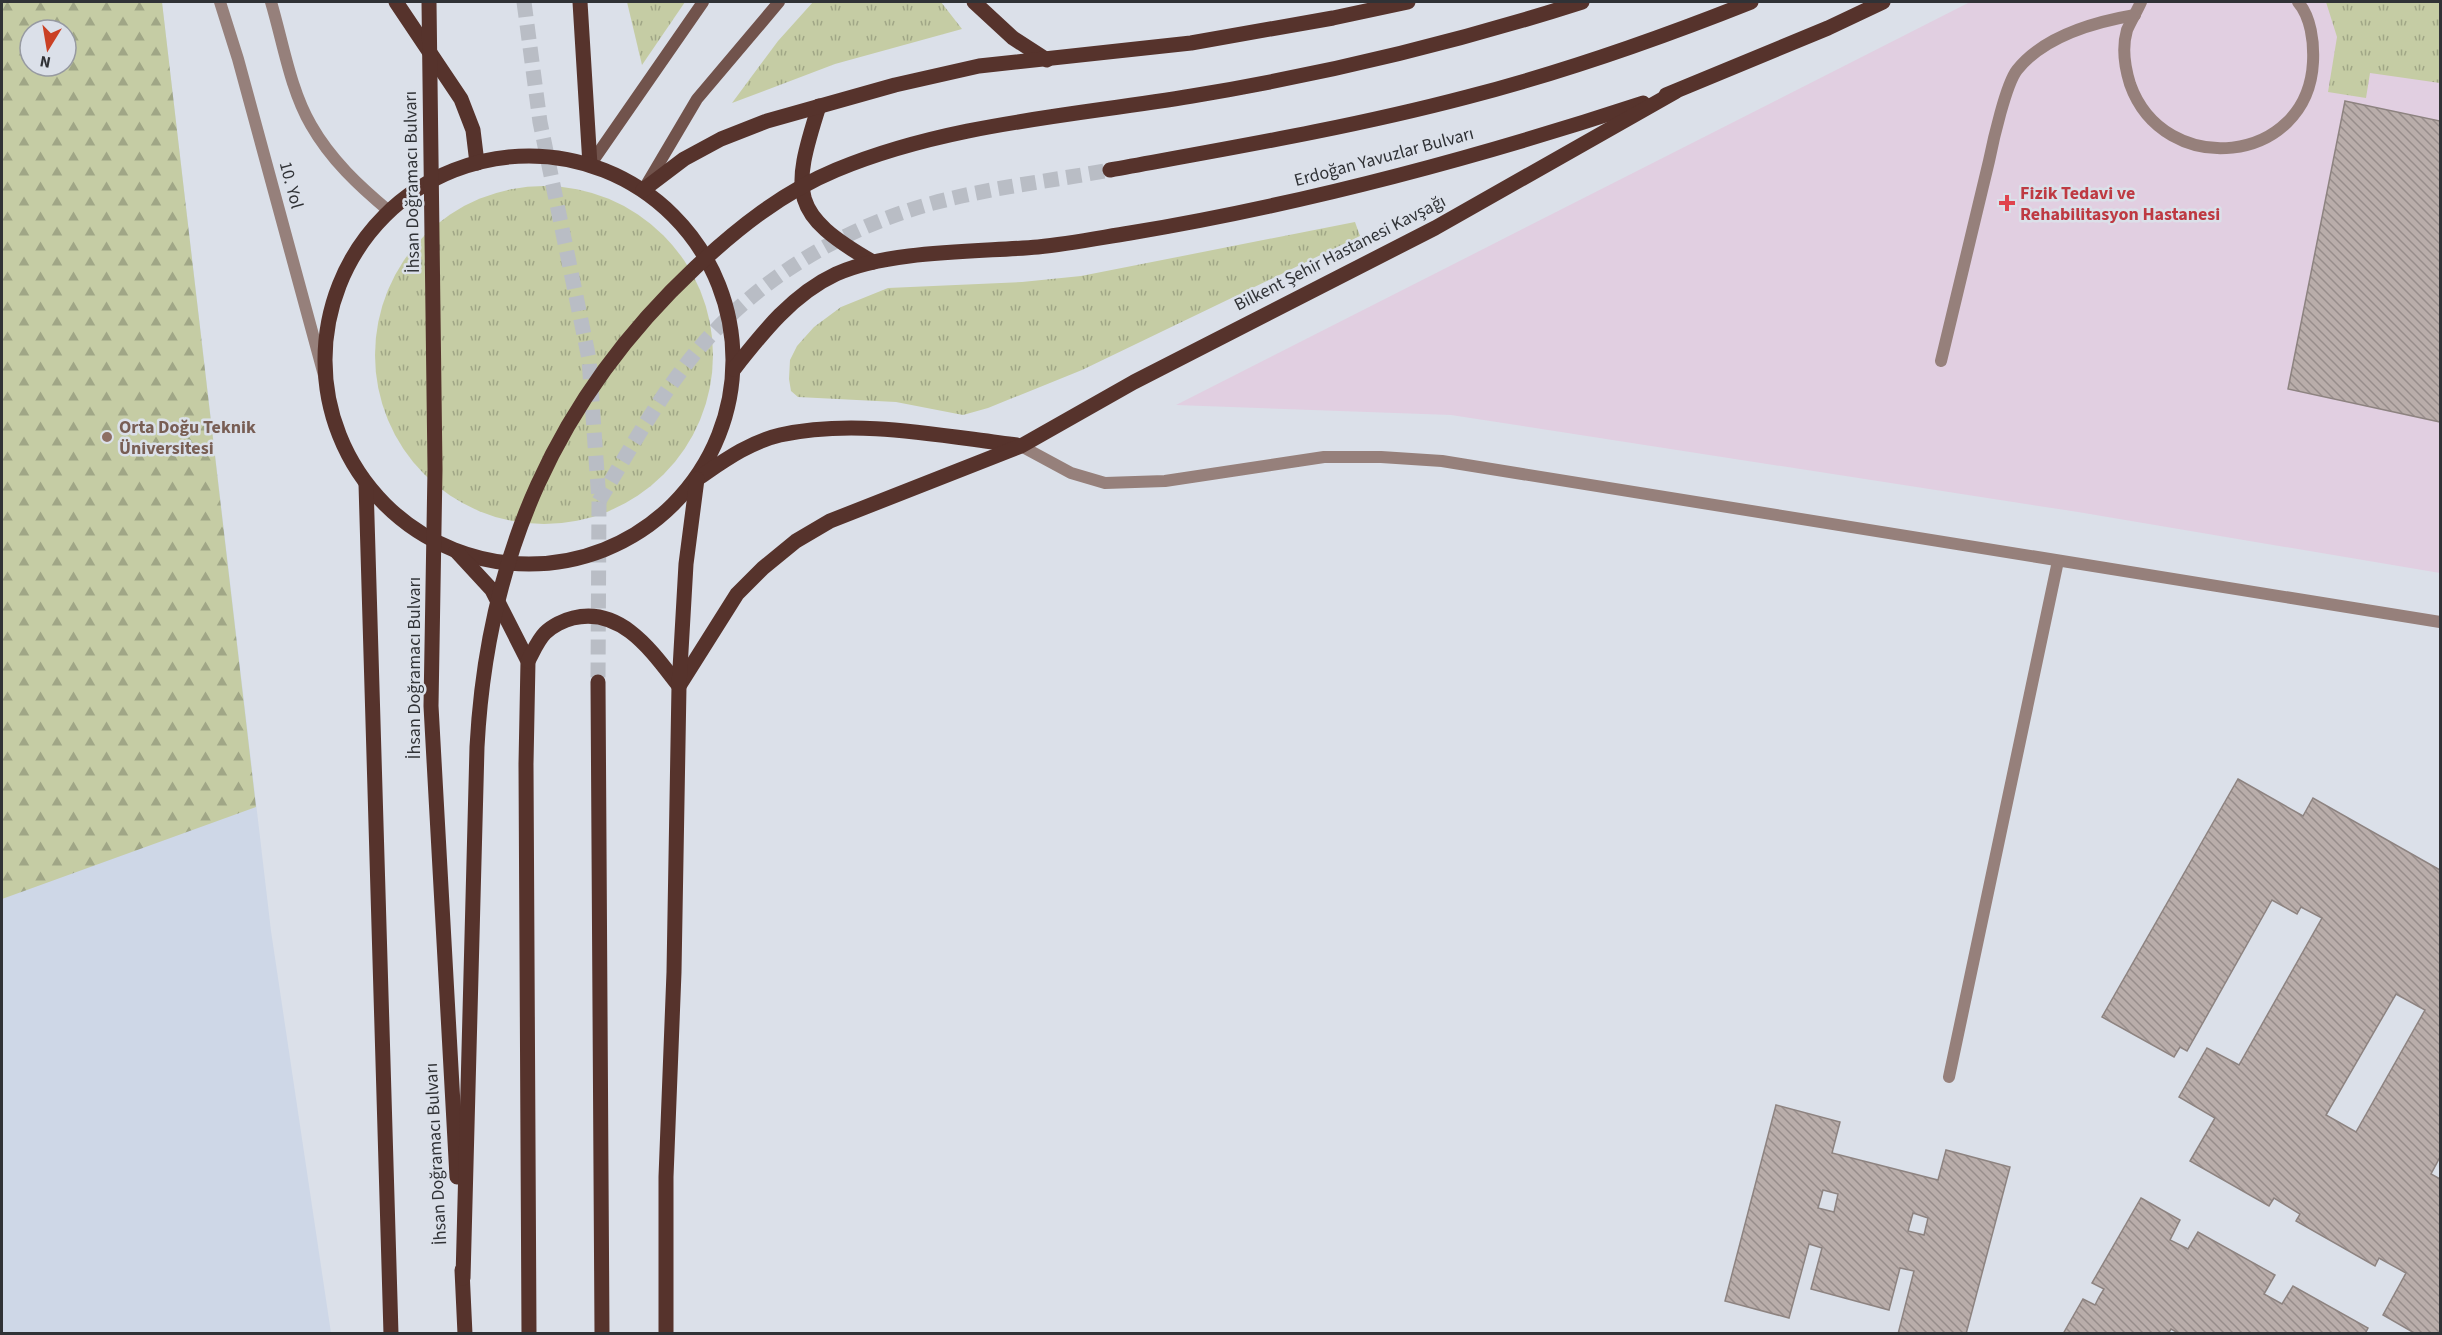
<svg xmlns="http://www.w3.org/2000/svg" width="2442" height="1335" font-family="'Source Sans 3',sans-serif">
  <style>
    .built { fill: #ced7e7; fill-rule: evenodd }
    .medical { fill: #e1cfe1 }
    .grass { fill: url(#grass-tufts) }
    .forest { fill: url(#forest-firs); fill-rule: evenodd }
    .building { fill: url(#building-back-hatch); stroke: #8d8380; stroke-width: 1.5; fill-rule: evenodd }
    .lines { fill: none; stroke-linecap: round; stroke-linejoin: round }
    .primary-tunnel { stroke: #b9bdc5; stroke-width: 15; stroke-dasharray: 15 8; stroke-linecap: butt }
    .service { stroke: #96807b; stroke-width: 12 }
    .minor { stroke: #96807b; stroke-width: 12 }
    .tertiary { stroke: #96807b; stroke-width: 12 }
    .secondary { stroke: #71534c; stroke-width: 12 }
    .primary { stroke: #56332c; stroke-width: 15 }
    .primary-bridge { stroke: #56332c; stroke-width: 15 }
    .health-dot { fill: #e0444e; stroke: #dbe0e9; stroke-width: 2 }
    .education-dot { fill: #8d6e63; stroke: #dbe0e9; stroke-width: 2 }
    .labels { text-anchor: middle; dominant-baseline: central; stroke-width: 5; stroke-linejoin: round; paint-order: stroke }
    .street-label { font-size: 18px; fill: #303236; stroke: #dbe0e9 }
    .health-label { font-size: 18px; font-weight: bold; fill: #be3a42; stroke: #dbe0e9; text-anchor: start }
    .education-label { font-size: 18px; font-weight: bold; fill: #785e54; stroke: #dbe0e9; text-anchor: start }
  </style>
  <defs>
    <pattern id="grass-tufts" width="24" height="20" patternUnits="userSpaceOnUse" patternTransform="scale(1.5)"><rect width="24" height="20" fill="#c5cca4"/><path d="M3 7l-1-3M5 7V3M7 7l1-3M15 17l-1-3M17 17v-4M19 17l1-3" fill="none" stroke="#a0a686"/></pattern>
    <pattern id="forest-firs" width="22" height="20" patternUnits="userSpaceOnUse" patternTransform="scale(1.5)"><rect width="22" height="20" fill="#c5cca4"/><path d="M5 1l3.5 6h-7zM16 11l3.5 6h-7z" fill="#a0a686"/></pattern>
    <pattern id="building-back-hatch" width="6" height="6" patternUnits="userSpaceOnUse" patternTransform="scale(1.5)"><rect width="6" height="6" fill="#b9adaa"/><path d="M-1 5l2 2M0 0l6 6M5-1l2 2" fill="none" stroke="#978d8b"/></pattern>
  </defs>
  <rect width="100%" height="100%" fill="#dbe0e9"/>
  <!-- built -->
  <path class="built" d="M2 2H162L271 931 331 1333 2 1334ZM30 30H66V66H30Z"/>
  <!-- medical -->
  <path class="medical" d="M1970 2H2440V573L2078 512 1451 415 1176 405Z"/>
  <!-- grass -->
  <g class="grass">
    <path d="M627 2H685L642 65Z"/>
    <path d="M813 2H941L962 29 835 64 732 103 778 41Z"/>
    <path d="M2326 2H2440V83L2370 73 2366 98 2328 92 2337 37Z"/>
    <circle cx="544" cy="355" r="169"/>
    <path d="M1355 222 1360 236 1082 370 988 408 963 415 896 402 798 397 791 391 789 379 790 360 797 346 814 327 841 307 888 288 1022 282 1081 276Z"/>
  </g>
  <!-- forest -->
  <path class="forest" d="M2 2H162L256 807 2 899ZM30 30H66V66H30Z"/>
  <!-- building -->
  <g class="building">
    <path d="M2345 101 2440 121V422L2288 389Z"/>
    <path d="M2238 779 2303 816 2313 798 2440 870V1157L2431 1174 2440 1179V1334H2416L2383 1315 2406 1273 2379 1258 2375 1266 2296 1221 2300 1214 2274 1198 2269 1206 2190 1161 2215 1118 2179 1097 2207 1048 2239 1065 2322 918 2301 907 2297 914 2272 900 2187 1051 2180 1047 2174 1057 2102 1017ZM2396 994 2425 1010 2356 1132 2326 1115Z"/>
    <path d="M1776 1105 1840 1122 1832 1153 1938 1180 1946 1150 2010 1167 1966 1334H1898L1914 1271 1900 1268 1889 1310 1811 1289 1822 1248 1809 1244 1789 1318 1725 1301ZM1823 1190 1838 1194 1834 1212 1818 1208ZM1913 1213 1928 1218 1924 1235 1908 1231Z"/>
    <path d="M2141 1198 2180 1220 2170 1240 2188 1249 2198 1232 2275 1275 2264 1294 2282 1304 2293 1286 2368 1328 2365 1334H2180L2171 1329 2168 1334H2063L2083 1299 2095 1305 2099 1297 2104 1289 2092 1283Z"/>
  </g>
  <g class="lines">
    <!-- primary-tunnel -->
    <g class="primary-tunnel">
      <path d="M524 2 540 122 589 359 599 501 598 682"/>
      <path d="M599 501C629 451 658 398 696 352 759 276 852 222 949 199 1002 186 1057 180 1110 170"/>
    </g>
    <!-- service -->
    <g class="service">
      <path d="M2141 2C2137 11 2131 21 2127 30 2122 47 2125 68 2130 84 2164 180 2308 165 2313 62 2314 42 2311 17 2298 2"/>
      <path d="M1941 361C1957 294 1973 228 1989 161 1993 141 2006 84 2017 70 2044 36 2094 22 2135 15"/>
      <path d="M1949 1077 2058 561"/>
    </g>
    <!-- minor -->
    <path class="minor" d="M1021 446 1071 473 1105 483 1165 481 1324 457H1381L1442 461 2440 622"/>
    <!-- tertiary -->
    <g class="tertiary">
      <path d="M220 2 238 59 325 379"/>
      <path d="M271 2C283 42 290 89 311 125 331 160 359 186 389 211"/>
    </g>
    <!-- secondary -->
    <g class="secondary">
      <path d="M590 165 703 2"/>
      <path d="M645 187 697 99 779 2"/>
    </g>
    <!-- primary -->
    <g class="primary">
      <path d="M396 2 461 99 473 130 477 163"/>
      <path d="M580 2 590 165"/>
      <path d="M974 2 1013 38 1047 60"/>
      <path d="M1666 95 1828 28 1883 2"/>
      <path d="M819 106C791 194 790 214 873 262"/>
      <circle cx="529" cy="360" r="204"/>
      <path d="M1110 170C1230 148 1349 128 1467 97 1564 72 1658 39 1751 2"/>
      <path d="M643 190 684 159 721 139 767 121 895 85 979 66 1191 43 1333 18 1408 2"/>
      <path d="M734 369C763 332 793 294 836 274 889 250 979 252 1038 247 1069 244 1099 238 1130 233 1304 204 1476 158 1643 103"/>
      <path d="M700 477C725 460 750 442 780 435 857 418 941 436 1017 445"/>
      <path d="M366 484 391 1334"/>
      <path d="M456 551 492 590 528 661 526 764 529 1334"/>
      <path d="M528 661C533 652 538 640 545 633 552 626 564 620 573 618 622 606 653 653 679 686L737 594 763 568 796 541 830 521 1021 446 1134 382 1435 228 1675 92"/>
      <path d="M598 682 602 1334"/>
      <path d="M666 1334V1177L674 972 679 686 686 564 697 479"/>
    </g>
    <!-- primary-bridge -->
    <g class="primary-bridge">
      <path d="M429 2 435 469 431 706 457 1177"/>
      <path d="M462 1270 465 1334"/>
      <path d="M463 1278 477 747C487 556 556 398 696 267 738 228 783 192 836 170 949 123 1073 116 1192 96 1325 74 1454 43 1582 2"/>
    </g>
  </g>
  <!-- markers -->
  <path class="health-dot" d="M2004 194h6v6h6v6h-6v6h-6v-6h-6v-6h6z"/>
  <circle class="education-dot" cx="107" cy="437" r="6"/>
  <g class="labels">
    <!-- street labels -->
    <g class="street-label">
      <text transform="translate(1384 157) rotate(-15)">Erdoğan Yavuzlar Bulvarı</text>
      <text transform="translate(412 182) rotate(-91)">İhsan Doğramacı Bulvarı</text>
      <text transform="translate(291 185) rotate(75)">10. Yol</text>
      <text transform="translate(1340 253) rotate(-27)">Bilkent Şehir Hastanesi Kavşağı</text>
      <text transform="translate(414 668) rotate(-90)">İhsan Doğramacı Bulvarı</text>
      <text transform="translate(436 1154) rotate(-93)">İhsan Doğramacı Bulvarı</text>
    </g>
    <!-- health labels -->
    <g class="health-label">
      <text x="2020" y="193">Fizik Tedavi ve<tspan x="2020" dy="21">Rehabilitasyon Hastanesi</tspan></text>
    </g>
    <!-- education labels -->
    <g class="education-label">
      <text x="119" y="427">Orta Doğu Teknik<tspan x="119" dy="21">Üniversitesi</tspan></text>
    </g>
  </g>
  <!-- border -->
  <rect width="2442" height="1335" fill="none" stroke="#303236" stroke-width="6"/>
  <!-- north arrow -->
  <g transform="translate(48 48) rotate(191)"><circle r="28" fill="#dbe0e9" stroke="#979aa1" stroke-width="1.5"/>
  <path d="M0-4.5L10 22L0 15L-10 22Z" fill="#ca4024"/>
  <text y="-9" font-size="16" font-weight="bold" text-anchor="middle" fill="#303236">N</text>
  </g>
</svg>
